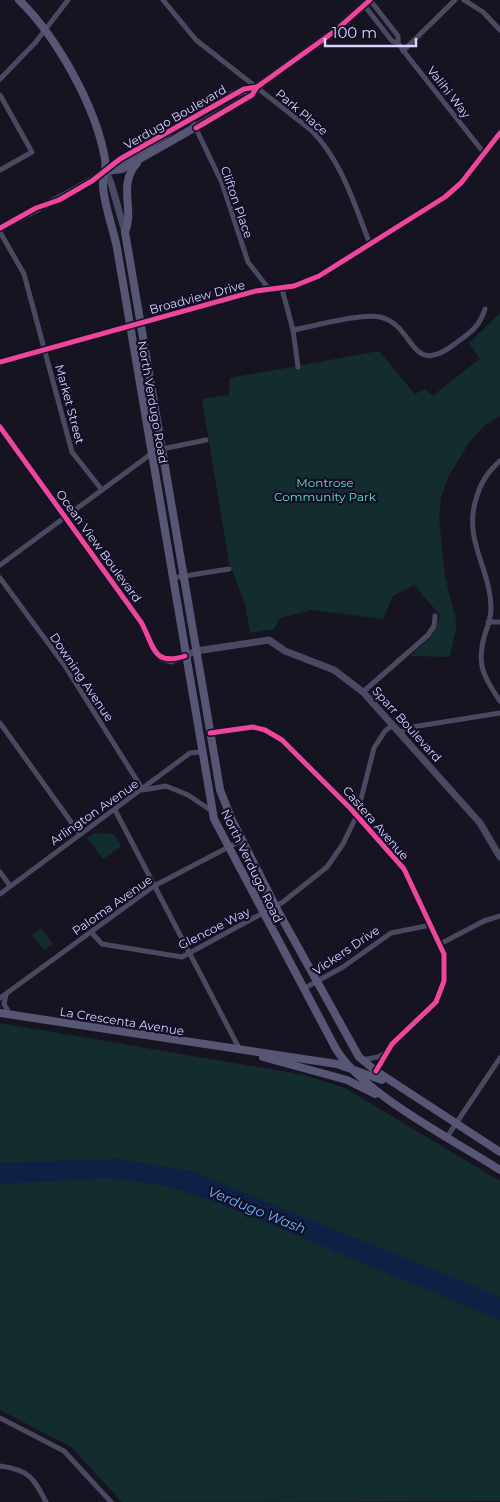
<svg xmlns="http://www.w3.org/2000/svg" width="500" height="1502" font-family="Montserrat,sans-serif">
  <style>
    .green { fill: #132c2d }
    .water { fill: #0d2144 }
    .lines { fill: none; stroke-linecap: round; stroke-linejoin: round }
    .minor { stroke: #4a4962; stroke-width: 5 }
    .tertiary { stroke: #4a4962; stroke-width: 7 }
    .secondary { stroke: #575674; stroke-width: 8 }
    .cycleway-casing { stroke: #130f26; stroke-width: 8 }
    .cycleway { stroke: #ed469a; stroke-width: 5 }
    .labels { text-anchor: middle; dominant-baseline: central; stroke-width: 4.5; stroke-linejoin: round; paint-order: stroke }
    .street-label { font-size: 12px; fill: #d9d4ff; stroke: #130f26 }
    .park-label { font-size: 12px; fill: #5fe0c0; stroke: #130f26 }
    .water-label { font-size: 14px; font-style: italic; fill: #62b6ff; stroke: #130f26 }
  </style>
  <rect width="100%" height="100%" fill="#161421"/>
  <!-- green -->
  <g class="green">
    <path d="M500 313V416L485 425 469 443 448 477 441 498 439 518 445 577 457 624 450 657 410 656C424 644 436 634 440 615L414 585 393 596 383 619 312 610 280 618 274 629 250 633 245 604 229 562 202 399 229 395 230 378 379 351 415 394 425 389 432 396 480 359 469 343Z"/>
    <path d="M95 833 114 834 121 846 103 859 87 838Z"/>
    <path d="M41 928 53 944 44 950 32 935Z"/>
    <path d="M0 1023 305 1075 345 1088 500 1181V1501L122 1502 71 1447 0 1410Z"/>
  </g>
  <!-- water -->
  <path class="water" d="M118 1159 191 1171 500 1297V1320L211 1200 163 1185 110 1178 0 1184V1163Z"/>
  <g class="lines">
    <!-- minor -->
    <g class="minor">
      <path d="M163 0 196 40 311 130C342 161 354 204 370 244"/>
      <path d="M370 0 398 36V43L409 58 484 153"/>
      <path d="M464 0 483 12 500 30"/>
      <path d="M364 5 392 41 398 43"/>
      <path d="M403 51 455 0"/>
      <path d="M0 79 35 43 68 0"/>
      <path d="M0 95 32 152 0 170"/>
      <path d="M191 118 222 183 248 262 269 289"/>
      <path d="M0 232 24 274 72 452 102 490"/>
      <path d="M282 289 293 330 298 367"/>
      <path d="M293 330C315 326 361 313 380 317 416 325 409 380 456 343 470 333 480 326 485 309"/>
      <path d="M0 362 256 291 294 286 319 276 445 197 461 183 500 133"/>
      <path d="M500 461C487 472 480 484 476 499 463 541 491 569 491 608 491 617 488 626 485 634 476 664 483 676 500 701"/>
      <path d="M0 565 151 454 162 449 206 440"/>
      <path d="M0 578 65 666 143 790 166 786 188 795 212 811"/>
      <path d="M172 578 229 569"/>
      <path d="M488 622H500"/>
      <path d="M363 692 428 635 434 626 435 616"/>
      <path d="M0 723 79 833"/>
      <path d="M210 733 253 727 265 730 282 740 351 809 404 869 444 954V981L436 1002 392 1044 376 1071"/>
      <path d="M400 733 406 728 500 713"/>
      <path d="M115 810 240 1050"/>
      <path d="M0 872 10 886"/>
      <path d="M0 894 190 753 201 752"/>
      <path d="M91 932 102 944 182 957 283 902 327 867 343 844 357 815 374 748 385 731 393 725"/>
      <path d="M440 944 484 921 500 916"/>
      <path d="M303 989 343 967 391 933 431 925"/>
      <path d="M6 995 4 1004 10 1014"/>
      <path d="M0 998 154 886 242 840"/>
      <path d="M362 1060 378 1057 386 1052"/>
      <path d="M447 1137 500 1058"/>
      <path d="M0 1418 64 1451 111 1502"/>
      <path d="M0 1466C29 1470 33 1477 46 1502"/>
    </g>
    <!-- tertiary -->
    <g class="tertiary">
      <path d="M0 228C35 209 72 194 106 171L111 183 125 232"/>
      <path d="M0 427 141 622 153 649 161 658 171 661 196 651 269 640 285 651 334 670 363 692 480 823 500 857"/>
    </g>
    <!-- secondary -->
    <g class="secondary">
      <path d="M19 0C57 37 96 107 105 159 107 168 103 176 103 185 103 202 114 231 117 248L214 819 336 1049C363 1094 454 1140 500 1170"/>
      <path d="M106 171 122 169 252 95 257 87 335 31 370 0"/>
      <path d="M106 171C118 161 131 155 145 147 173 130 227 91 257 87"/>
      <path d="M125 232 214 754 220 790 232 820 279 913 359 1057 376 1071 500 1152"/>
      <path d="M125 232C135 210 117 185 137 163"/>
      <path d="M0 1013 337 1064 382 1080"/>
      <path d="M263 1057 347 1080 375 1094"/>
    </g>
    <defs>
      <g id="cycleway">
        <path d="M196 128 252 95 257 87 335 31 370 0"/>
        <path d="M0 228 36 208 59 200 92 181 120 159 244 89 257 87"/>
        <path d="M0 362 256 291 294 286 319 276 445 197 461 183 500 133"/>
        <path d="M0 427 141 622C154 645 152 667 185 656"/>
        <path d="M210 733 253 727 265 730 282 740 351 809 404 869 444 954V981L436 1002 392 1044 376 1071"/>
      </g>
    </defs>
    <!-- cycleway casing -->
    <use href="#cycleway" class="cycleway-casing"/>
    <!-- cycleway -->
    <use href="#cycleway" class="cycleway"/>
  </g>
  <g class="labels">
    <!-- street labels -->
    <g class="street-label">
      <text transform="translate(449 92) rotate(52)">Valihi Way</text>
      <text transform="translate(302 112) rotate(40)">Park Place</text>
      <text transform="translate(175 117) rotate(-30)">Verdugo Boulevard</text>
      <text transform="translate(237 202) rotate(71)">Clifton Place</text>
      <text transform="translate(197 297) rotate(-15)">Broadview Drive</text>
      <text transform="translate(153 402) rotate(80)">North Verdugo Road</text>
      <text transform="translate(70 404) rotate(75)">Market Street</text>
      <text transform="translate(99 546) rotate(54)">Ocean View Boulevard</text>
      <text transform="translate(82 677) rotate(56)">Downing Avenue</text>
      <text transform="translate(407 724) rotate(48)">Sparr Boulevard</text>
      <text transform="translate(94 812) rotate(-35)">Arlington Avenue</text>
      <text transform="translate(376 823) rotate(49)">Castera Avenue</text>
      <text transform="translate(252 866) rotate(64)">North Verdugo Road</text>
      <text transform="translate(112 905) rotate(-35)">Paloma Avenue</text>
      <text transform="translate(214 928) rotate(-27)">Glencoe Way</text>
      <text transform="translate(346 950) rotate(-34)">Vickers Drive</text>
      <text transform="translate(122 1021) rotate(9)">La Crescenta Avenue</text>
    </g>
    <!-- park labels -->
    <g class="park-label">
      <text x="325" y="482">Montrose<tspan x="325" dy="14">Community Park</tspan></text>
    </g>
    <!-- water labels -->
    <g class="water-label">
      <text transform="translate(257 1210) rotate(22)">Verdugo Wash</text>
    </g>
  </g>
  <!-- scale -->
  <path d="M325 38v8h91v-8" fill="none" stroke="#d9d4ff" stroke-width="2.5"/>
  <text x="332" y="38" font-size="15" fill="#d9d4ff" stroke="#130f26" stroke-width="4" paint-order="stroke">100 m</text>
</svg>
